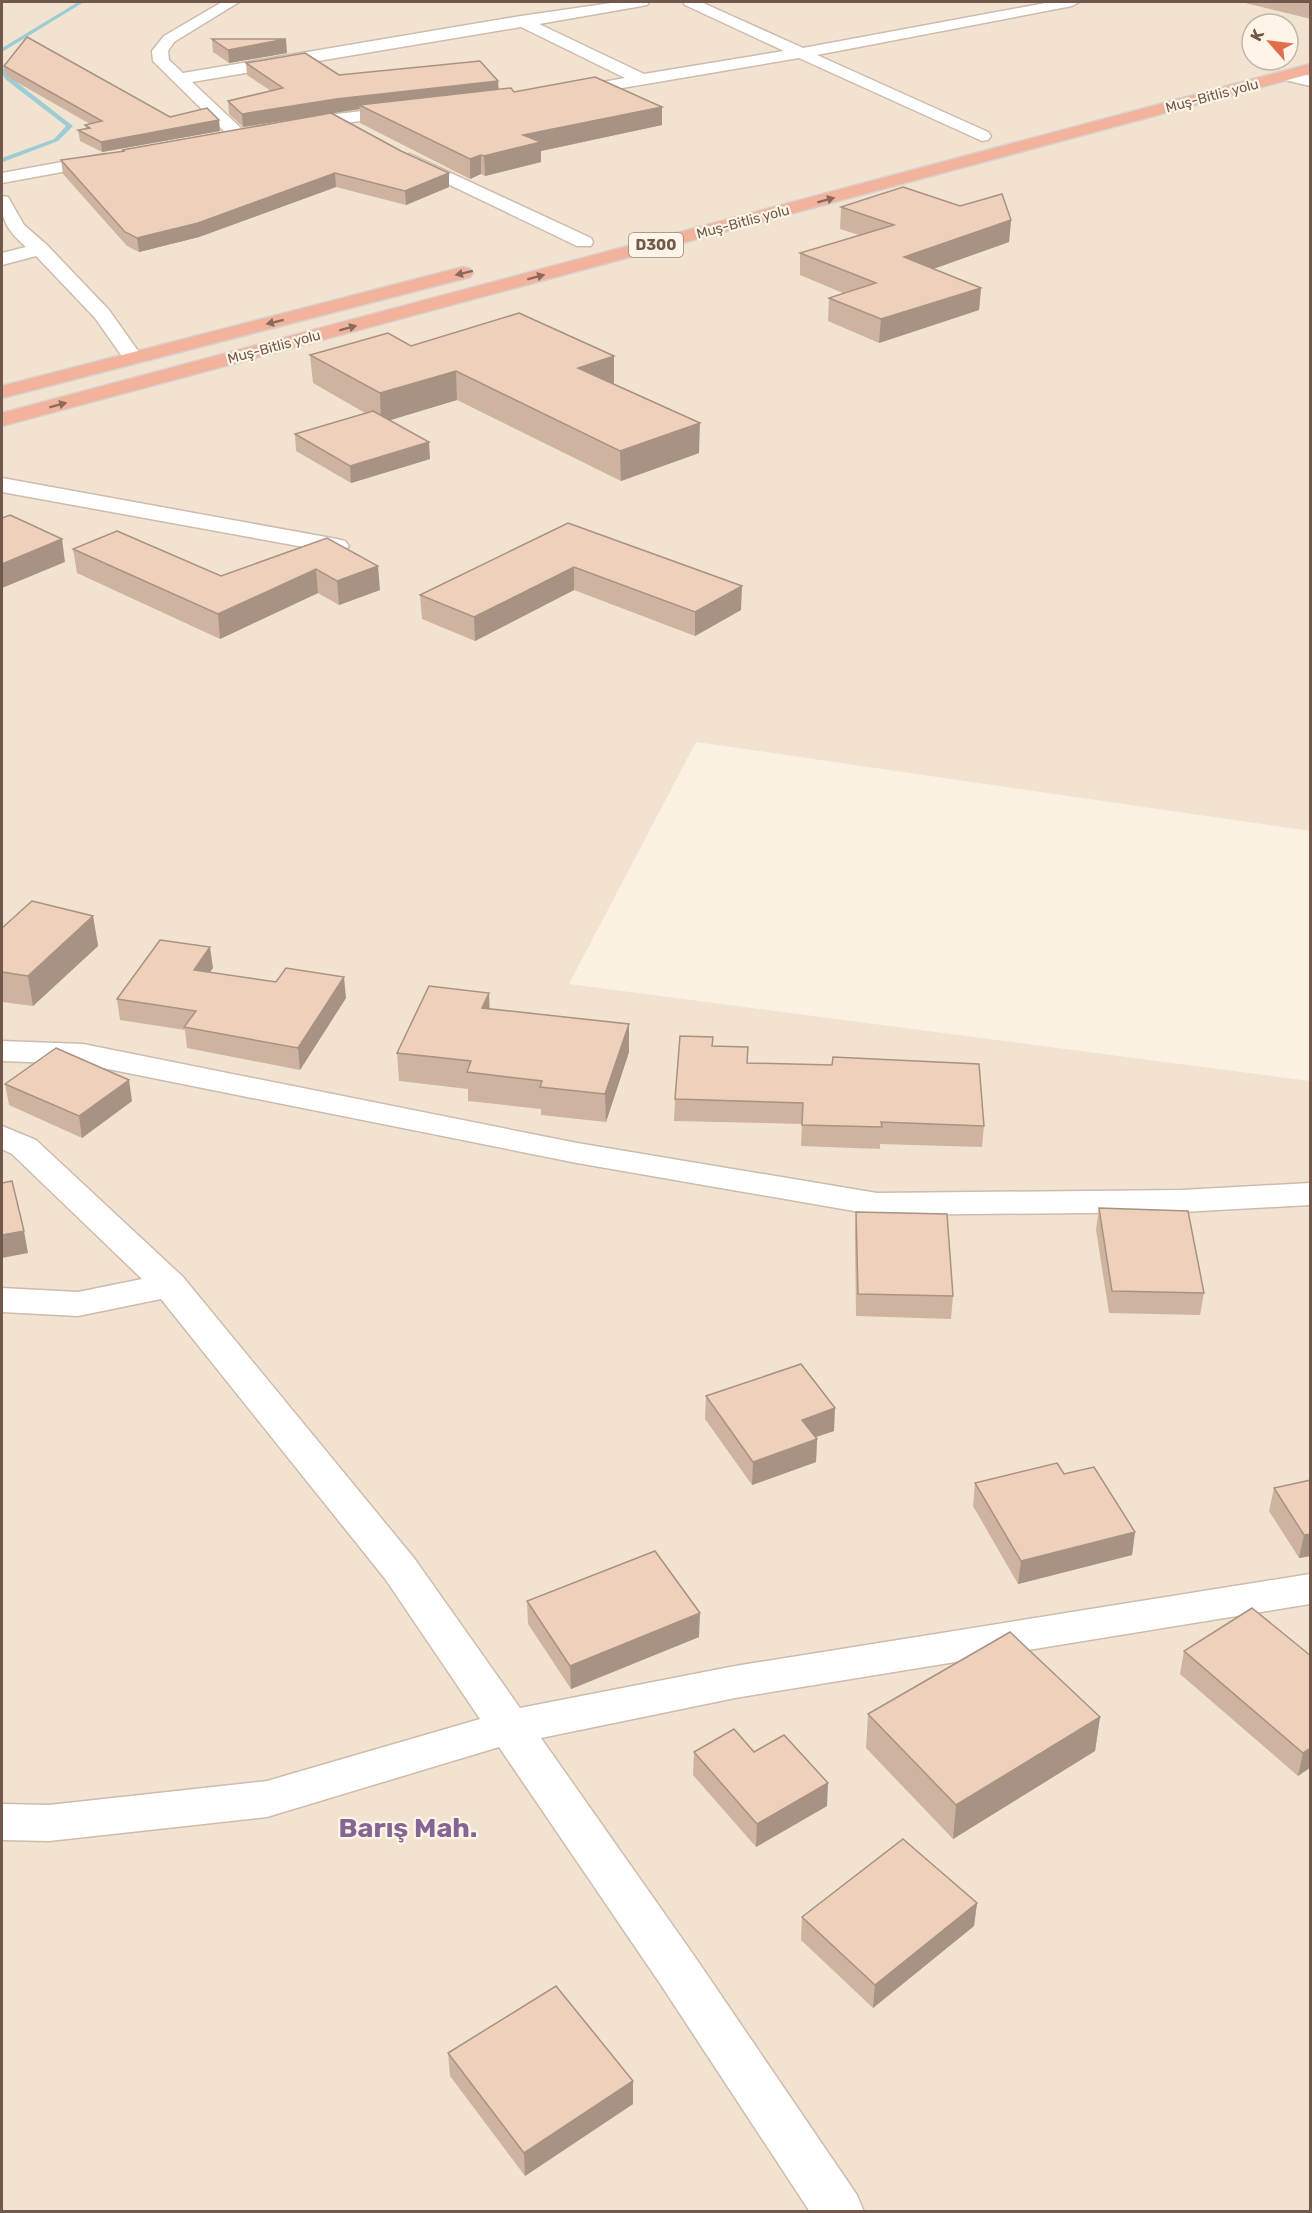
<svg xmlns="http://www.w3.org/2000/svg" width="1312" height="2213" font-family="Rubik,sans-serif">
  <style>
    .residential { fill: #f2e3d1; fill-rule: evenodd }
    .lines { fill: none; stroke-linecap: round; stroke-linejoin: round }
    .stream { fill: #9eccd4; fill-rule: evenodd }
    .minor-casing { stroke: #cebbac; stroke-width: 3 }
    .highway-casing { stroke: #d7d0cc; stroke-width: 3 }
    .minor { fill: #fff; fill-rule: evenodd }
    .highway { fill: #f3b29b; fill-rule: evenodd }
    .wall { fill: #ceb3a1 }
    .shaded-wall { fill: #a79283 }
    .building { fill: #efd0bb; stroke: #a79283; stroke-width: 1.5 }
    .oneway { fill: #8b6a5a }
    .labels { text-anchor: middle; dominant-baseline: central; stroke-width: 4.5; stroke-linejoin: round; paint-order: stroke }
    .far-street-label { font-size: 14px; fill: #71584a; stroke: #fef5e8 }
    .shield { fill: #fef5e8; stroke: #9b8779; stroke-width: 1.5 }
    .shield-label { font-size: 15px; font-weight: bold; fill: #71584a }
    .near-district-label { font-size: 27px; font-weight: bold; fill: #856594; stroke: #fef5e8 }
  </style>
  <rect width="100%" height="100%" fill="#fbf1e2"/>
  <!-- residential -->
  <path class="residential" d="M2 2H1310V831L696 742 569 984 1310 1081V2211L2 2212ZM1252 24H1288V60H1252Z"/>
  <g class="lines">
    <!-- stream -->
    <g class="stream">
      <path d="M78 2H84L2 52V48Z"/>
      <path d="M2 65 10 77 73 126 58 141 3 162 2 158 54 139 66 126 5 79 2 73Z"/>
    </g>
    <defs>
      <g id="minor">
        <path d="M222 2H239L174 42 168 51 169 60 183 73 521 16 618 2H649L647 5 642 6 539 24 644 74 784 51 685 5 683 2H701L803 48 1051 2H1079L1072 6 817 55 988 132 991 136 988 140 982 141 799 58 569 97 561 92 563 89 625 78 521 27 192 82 244 131 247 135 244 139H232L153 61 152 51 164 36Z"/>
        <path d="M1287 71 1310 76V86L1281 79 1279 76 1281 73Z"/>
        <path d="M404 106 412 111 410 115 295 129 287 124 295 119Z"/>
        <path d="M105 154 111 155 114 159 111 163 2 183V173Z"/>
        <path d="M410 154 591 238 593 242 591 246H577L404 163 401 159 404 155Z"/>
        <path d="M2 196 8 197 24 225 47 245 109 310 143 358 140 362 133 364 126 362 95 318 36 256 2 265V253L26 247C8 231 0 220 2 196Z"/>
        <path d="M2 478 337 539 345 541 349 546 345 551 337 553 2 492Z"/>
        <path d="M2 1041 83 1044 577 1143 877 1193 1182 1190 1310 1183V1205L1182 1212 877 1215 577 1163 83 1064 2 1061Z"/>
        <path d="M2 1126 36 1140 183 1277 414 1558 520 1708 735 1666 1310 1574V1604L735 1698 541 1738 695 1957 857 2195 864 2212H810L661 1985 499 1747 267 1817 49 1841 2 1840V1804L49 1805 267 1781 480 1719 386 1580 161 1299 78 1316 2 1312V1288L78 1292 142 1279 12 1154 2 1149Z"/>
      </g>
      <g id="highway">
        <path d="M1310 64V74L2 426V413Z"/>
        <path d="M463 267 470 269 473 273 470 277 2 398V386Z"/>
      </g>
    </defs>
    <!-- minor casing -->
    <use href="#minor" class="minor-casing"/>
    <!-- highway casing -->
    <use href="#highway" class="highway-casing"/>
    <!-- minor -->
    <use href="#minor" class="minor"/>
    <!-- highway -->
    <use href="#highway" class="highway"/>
  </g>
  <!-- wall -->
  <g class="wall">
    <path d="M1241 2H1311V19Z"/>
    <path d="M212 39 287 53 229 63 213 52Z"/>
    <path d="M246 63 339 75 498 81V90L662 107V125L541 151V162L485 176 481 174 470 179 360 123V109L331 113 401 151 449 173V187L406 205 336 187 199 237 139 252 127 246 63 174 61 160 122 152V150L323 114 243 127 229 114 228 101 271 91 247 75Z"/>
    <path d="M4 66 170 117 220 131 102 152 80 141 78 130 86 129 85 125 90 124 6 76Z"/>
    <path d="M960 206 1011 220 1009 242 933 269 981 288 979 310 879 343 828 321 829 298 843 293 800 275V253L859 235 840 229 841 207Z"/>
    <path d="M411 346 614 356V384L699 453 621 481 457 400 389 420 430 459 351 483 296 451 295 434 365 413 313 383 310 355Z"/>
    <path d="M568 523 741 610 695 636 574 590 475 641 422 619 420 595Z"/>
    <path d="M327 538 380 590 339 605 318 593 220 639 77 573 73 549 221 576Z"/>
    <path d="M93 916 98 946 33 1006 2 1002V928Z"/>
    <path d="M213 968 209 973 346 998 300 1070 187 1048 185 1030 120 1020 117 999Z"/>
    <path d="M489 1009 629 1024V1052L606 1122 541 1115V1109L468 1101V1089L399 1081 397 1053Z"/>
    <path d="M713 1037V1046L747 1063 984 1126 982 1147 880 1144V1149L801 1146 802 1124 674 1121 675 1099Z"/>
    <path d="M5 1084 132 1101 82 1138 9 1105Z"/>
    <path d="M1099 1208 1204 1293 1200 1315 1109 1313 1096 1230Z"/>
    <path d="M856 1212 953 1296 951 1319 856 1316 855 1234Z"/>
    <path d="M706 1396 834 1431 815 1437 817 1439 816 1462 752 1485 705 1419Z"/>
    <path d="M1064 1474 1135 1532 1132 1555 1018 1584 973 1506 975 1483Z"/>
    <path d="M1311 1480V1556L1299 1558 1269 1511 1274 1488Z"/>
    <path d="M527 1601 699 1637 571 1689 528 1624Z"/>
    <path d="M1252 1608 1311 1767 1298 1776 1180 1674 1184 1651Z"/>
    <path d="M868 1714 1100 1717 1095 1751 953 1839 866 1748Z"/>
    <path d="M694 1752H754L827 1806 756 1847 693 1775Z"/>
    <path d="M977 1903 974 1926 873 2008 801 1940 802 1917Z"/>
    <path d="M448 2053 633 2104 525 2176 450 2076Z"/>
  </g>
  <!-- shaded-wall -->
  <g class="shaded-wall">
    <path d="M286 39 287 53 229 63 228 50Z"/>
    <path d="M498 81 499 93 359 105 360 109 243 127 242 114 336 99Z"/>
    <path d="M662 107V125L541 151V162L485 176 484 156 523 135Z"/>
    <path d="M219 120 220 131 102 152 101 142Z"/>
    <path d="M481 155V174L470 179V159Z"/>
    <path d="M335 173 336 187 199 237 139 252 137 238Z"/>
    <path d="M449 173V187L406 205 405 191Z"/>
    <path d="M1011 220 1009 242 902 280 904 257Z"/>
    <path d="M981 288 979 310 879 343 881 319Z"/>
    <path d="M614 356V385L578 368Z"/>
    <path d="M456 371 457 400 381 423 380 393Z"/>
    <path d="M700 423 699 453 621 481 620 451Z"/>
    <path d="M429 442 430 459 351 483 350 466Z"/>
    <path d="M62 539 65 562 2 588V564Z"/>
    <path d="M378 566 380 590 339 605 337 581Z"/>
    <path d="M574 567V590L475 641 474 617Z"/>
    <path d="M316 569 318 593 220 639 218 614Z"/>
    <path d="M742 586 741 610 695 636V612Z"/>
    <path d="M93 916 98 946 33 1006 28 976Z"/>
    <path d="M210 947 213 968 196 991 194 970Z"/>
    <path d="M344 977 346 998 300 1070 298 1048Z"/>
    <path d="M489 993 490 1021 482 1008Z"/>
    <path d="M629 1024V1052L606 1122 605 1094Z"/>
    <path d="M129 1080 132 1101 82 1138 79 1116Z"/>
    <path d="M24 1231 28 1253 2 1258V1235Z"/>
    <path d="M835 1408 834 1431 801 1442 802 1420Z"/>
    <path d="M817 1439 816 1462 752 1485 753 1462Z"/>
    <path d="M1135 1532 1132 1555 1018 1584 1021 1561Z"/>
    <path d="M1311 1534V1556L1299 1558 1304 1535Z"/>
    <path d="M700 1613 699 1637 571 1689 570 1666Z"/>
    <path d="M1100 1717 1095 1751 953 1839 956 1805Z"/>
    <path d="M1311 1748V1767L1298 1776 1303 1753Z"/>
    <path d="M828 1783 827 1806 756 1847 757 1824Z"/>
    <path d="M977 1903 974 1926 873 2008 875 1985Z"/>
    <path d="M633 2081V2104L525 2176 524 2153Z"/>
  </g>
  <!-- building -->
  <g class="building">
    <path d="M27 37 170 117 207 108 219 120 101 142 78 130 90 128 85 125 102 121 4 66Z"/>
    <path d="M212 39H286L228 50Z"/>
    <path d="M305 53 339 75 480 61 498 81 336 99 242 114 228 101 283 88 246 63Z"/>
    <path d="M595 77 662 107 523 135 541 142 484 156 481 155 470 159 359 105 511 88 514 92Z"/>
    <path d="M331 113 401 151 449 173 405 191 335 173 198 223 137 238 125 232 61 160 125 151 122 150Z"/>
    <path d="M903 187 960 206 1002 194 1011 220 904 257 981 288 881 319 829 298 876 283 800 253 894 225 841 207Z"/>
    <path d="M519 313 614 356 578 368 700 423 620 451 456 371 380 393 310 355 388 333 411 346Z"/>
    <path d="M373 411 429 442 350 466 295 434Z"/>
    <path d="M10 515 62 539 2 564V518Z"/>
    <path d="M568 523 742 586 695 612 574 567 474 617 420 595Z"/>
    <path d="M117 531 221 576 327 538 378 566 337 581 316 569 218 614 73 549Z"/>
    <path d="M32 901 93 916 28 976 2 972V928Z"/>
    <path d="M160 940 210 947 194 970 276 982 286 968 344 977 298 1048 184 1027 196 1011 117 999Z"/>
    <path d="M429 986 489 993 482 1008 629 1024 605 1094 540 1087 542 1081 467 1072 471 1061 397 1053Z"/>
    <path d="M680 1036 713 1037 712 1046 748 1047 747 1063 832 1065 833 1057 979 1064 984 1126 881 1122 882 1127 802 1125 803 1103 675 1099Z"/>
    <path d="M56 1048 129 1080 79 1116 5 1084Z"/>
    <path d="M12 1181 24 1231 2 1235V1183Z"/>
    <path d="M1099 1208 1188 1211 1204 1293 1112 1291Z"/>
    <path d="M856 1212 947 1214 953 1296 858 1294Z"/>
    <path d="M801 1364 835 1408 802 1420 817 1439 753 1462 706 1396Z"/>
    <path d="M1057 1463 1064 1474 1094 1467 1135 1532 1021 1561 975 1483Z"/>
    <path d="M1311 1480V1534L1304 1535 1274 1488Z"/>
    <path d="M655 1551 700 1613 570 1666 527 1601Z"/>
    <path d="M1252 1608 1311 1656V1748L1303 1753 1184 1651Z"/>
    <path d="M1010 1632 1100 1717 956 1805 868 1714Z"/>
    <path d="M734 1729 754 1752 784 1735 828 1783 757 1824 694 1752Z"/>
    <path d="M903 1839 977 1903 875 1985 802 1917Z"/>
    <path d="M556 1986 633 2081 524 2153 448 2053Z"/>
  </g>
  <!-- one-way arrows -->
  <defs><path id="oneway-solid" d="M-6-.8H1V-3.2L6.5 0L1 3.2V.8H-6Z" transform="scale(1.5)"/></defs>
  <g class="oneway">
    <use href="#oneway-solid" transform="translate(826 200) rotate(-15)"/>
    <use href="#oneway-solid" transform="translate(464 273) rotate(166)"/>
    <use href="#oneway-solid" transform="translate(536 277) rotate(-15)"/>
    <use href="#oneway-solid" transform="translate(275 322) rotate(166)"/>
    <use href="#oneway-solid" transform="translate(348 328) rotate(-15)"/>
    <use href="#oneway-solid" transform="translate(58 405) rotate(-15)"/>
  </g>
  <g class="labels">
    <!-- far-street labels -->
    <g class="far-street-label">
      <text transform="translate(1212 96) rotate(-15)">Muş-Bitlis yolu</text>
      <text transform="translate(743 222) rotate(-15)">Muş-Bitlis yolu</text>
      <text transform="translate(274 347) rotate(-15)">Muş-Bitlis yolu</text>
    </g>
    <!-- shield labels -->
    <rect class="shield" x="629" y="233" width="54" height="24" rx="4.5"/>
    <g class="shield-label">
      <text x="656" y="245">D300</text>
    </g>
    <!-- near-district labels -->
    <g class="near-district-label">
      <text x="408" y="1828">Barış Mah.</text>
    </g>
  </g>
  <!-- border -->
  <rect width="1312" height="2213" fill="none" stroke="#71584a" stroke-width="6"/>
  <!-- north arrow -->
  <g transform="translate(1270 42) rotate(298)"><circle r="28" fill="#fef5e8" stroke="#c6b6a9" stroke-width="1.5"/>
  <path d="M0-4.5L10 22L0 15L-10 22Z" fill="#e06d4c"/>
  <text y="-9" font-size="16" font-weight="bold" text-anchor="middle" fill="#71584a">K</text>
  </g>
</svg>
